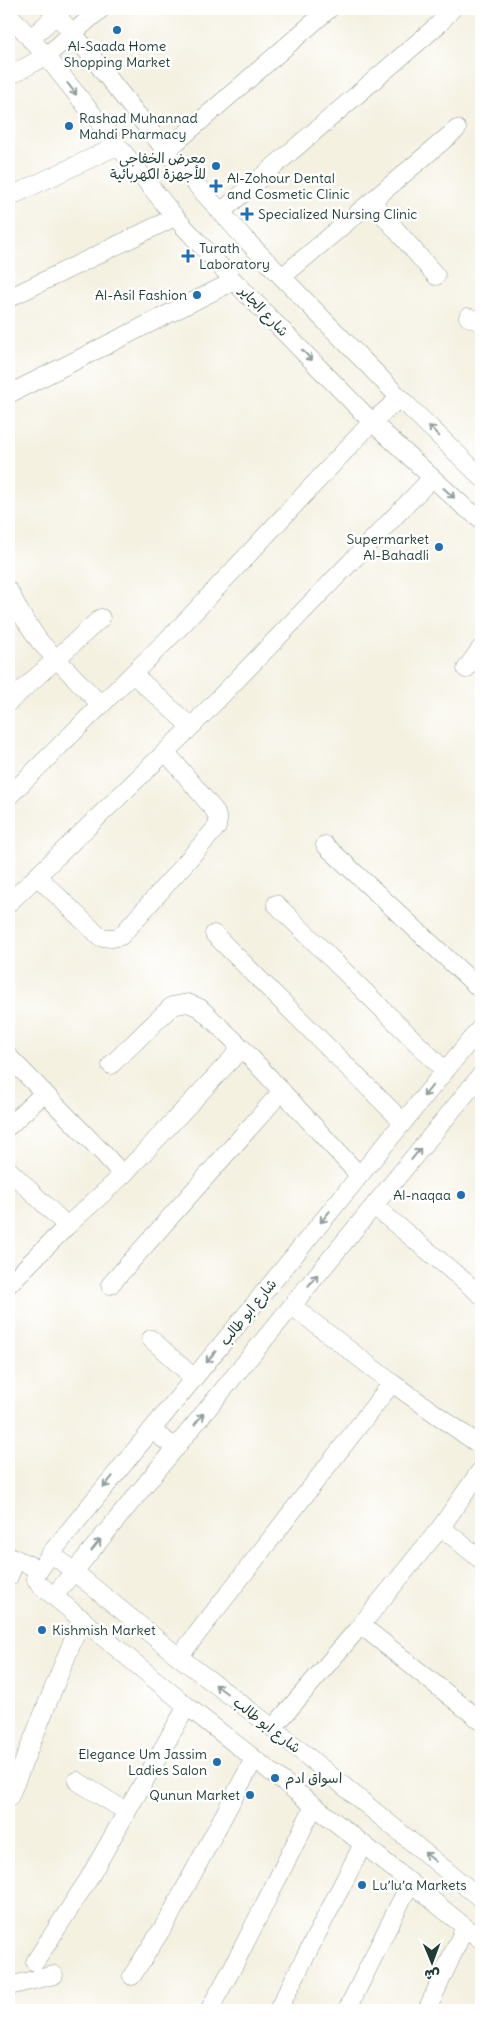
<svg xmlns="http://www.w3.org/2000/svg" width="490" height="2019" font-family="Delius,'Playpen Sans Arabic',sans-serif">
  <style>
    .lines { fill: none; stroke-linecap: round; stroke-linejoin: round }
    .minor-casing { stroke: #8a978a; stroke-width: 19 }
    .minor { stroke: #fff; stroke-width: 18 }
    .oneway { stroke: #8f9e9a }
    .poi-dot { fill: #1f6fb2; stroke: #fff; stroke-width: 2 }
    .labels { text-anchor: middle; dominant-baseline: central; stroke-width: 5; stroke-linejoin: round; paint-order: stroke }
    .poi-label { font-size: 14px; fill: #1f3d34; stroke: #fff; text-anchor: start }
    .street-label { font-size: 14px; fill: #1f3d34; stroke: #fff }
  </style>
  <rect width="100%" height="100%" fill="#fff"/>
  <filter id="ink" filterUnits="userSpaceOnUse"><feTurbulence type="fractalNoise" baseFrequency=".02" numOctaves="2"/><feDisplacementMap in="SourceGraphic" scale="10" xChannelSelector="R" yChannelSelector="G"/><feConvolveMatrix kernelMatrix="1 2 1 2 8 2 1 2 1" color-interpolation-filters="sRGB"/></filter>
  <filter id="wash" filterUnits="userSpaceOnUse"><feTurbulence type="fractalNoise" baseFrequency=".0096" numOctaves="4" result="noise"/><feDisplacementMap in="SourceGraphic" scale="20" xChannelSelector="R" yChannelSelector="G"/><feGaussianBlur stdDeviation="1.12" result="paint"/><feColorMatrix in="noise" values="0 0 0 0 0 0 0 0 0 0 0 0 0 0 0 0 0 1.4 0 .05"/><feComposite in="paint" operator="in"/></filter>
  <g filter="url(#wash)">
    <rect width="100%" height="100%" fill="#f4f1e1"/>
  </g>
  <g filter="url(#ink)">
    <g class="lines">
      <defs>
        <g id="minor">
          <path d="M50 9 73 33 166 151 246 240 400 398 481 477"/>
          <path d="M9 14 46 56 175 217 234 281 372 422 463 506 481 519"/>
          <path d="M30 39 63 9"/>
          <path d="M9 76 46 56 101 9"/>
          <path d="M166 151 329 9"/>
          <path d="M9 197 117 146"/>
          <path d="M372 202 436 276"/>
          <path d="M221 212 438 25 452 9"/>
          <path d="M282 277 457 129"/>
          <path d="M9 298 175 217"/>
          <path d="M468 317 481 322"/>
          <path d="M9 394 234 281"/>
          <path d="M9 591 21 614 40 642 101 705"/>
          <path d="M466 669 481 648"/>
          <path d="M133 674 191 727"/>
          <path d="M9 702 101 618"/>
          <path d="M9 796 183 624 372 422 400 398"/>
          <path d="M325 845 481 990"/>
          <path d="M37 876 100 937 112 938 121 936 217 827 218 820 215 811 166 752"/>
          <path d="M9 903 191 727 432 478"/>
          <path d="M276 904 445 1071"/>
          <path d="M214 934 403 1122"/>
          <path d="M481 1027 51 1553 36 1575V1580L40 1585 187 1706 363 1844 481 1940"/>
          <path d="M9 1057 103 1153 123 1175 67 1226 9 1284"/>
          <path d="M111 1065 172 1006 188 1003 200 1008 242 1048 359 1175"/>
          <path d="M9 1126 44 1093"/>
          <path d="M9 1170 67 1226"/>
          <path d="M123 1175 242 1048"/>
          <path d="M374 1206 481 1295"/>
          <path d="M110 1285 282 1091"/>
          <path d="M296 1309 392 1383 481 1446"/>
          <path d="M151 1339 194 1378"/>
          <path d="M151 1430 176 1448"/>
          <path d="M441 1527 481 1560"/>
          <path d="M51 1553 179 1657 273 1728 481 1899"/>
          <path d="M9 1556 38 1569"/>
          <path d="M9 1577 16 1559"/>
          <path d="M54 1596 481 1075"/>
          <path d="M361 1625 481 1721"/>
          <path d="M179 1657 392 1383"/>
          <path d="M273 1728 361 1625 441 1527 481 1470"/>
          <path d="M77 1781 127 1812"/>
          <path d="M9 1798 82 1618"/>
          <path d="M35 1962 88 1880 187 1706"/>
          <path d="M132 1976 169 1918 254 1759"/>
          <path d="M9 1986 54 1975"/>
          <path d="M209 2010 234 1965 314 1806"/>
          <path d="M278 2010 363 1844"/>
          <path d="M347 2010 410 1883"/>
          <path d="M427 2010 465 1927"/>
        </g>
      </defs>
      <!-- minor casing -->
      <use href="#minor" class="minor-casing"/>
      <!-- minor -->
      <use href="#minor" class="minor"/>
    </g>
    <!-- one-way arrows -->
    <defs><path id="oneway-shaft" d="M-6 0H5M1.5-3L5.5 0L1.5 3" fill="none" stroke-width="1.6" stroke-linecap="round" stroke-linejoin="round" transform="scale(1.25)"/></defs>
    <g class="oneway">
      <use href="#oneway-shaft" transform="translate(72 89) rotate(52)"/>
      <use href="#oneway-shaft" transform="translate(307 355) rotate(46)"/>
      <use href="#oneway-shaft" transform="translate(434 431) rotate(-135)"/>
      <use href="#oneway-shaft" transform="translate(449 493) rotate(42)"/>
      <use href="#oneway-shaft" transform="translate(428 1091) rotate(129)"/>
      <use href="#oneway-shaft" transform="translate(416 1154) rotate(-51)"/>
      <use href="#oneway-shaft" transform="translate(325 1217) rotate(129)"/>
      <use href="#oneway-shaft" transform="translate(313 1280) rotate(-51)"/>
      <use href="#oneway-shaft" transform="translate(211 1357) rotate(129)"/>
      <use href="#oneway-shaft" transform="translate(199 1419) rotate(-51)"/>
      <use href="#oneway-shaft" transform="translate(108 1482) rotate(129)"/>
      <use href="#oneway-shaft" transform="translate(96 1545) rotate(-51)"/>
      <use href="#oneway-shaft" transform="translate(221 1689) rotate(-143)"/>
      <use href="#oneway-shaft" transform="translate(430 1857) rotate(-141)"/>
    </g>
  </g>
  <!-- markers -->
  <g class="poi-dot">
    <circle cx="117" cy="30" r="5"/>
    <circle cx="69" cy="126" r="5"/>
    <circle cx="216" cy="166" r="5"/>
    <path d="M213.5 178.5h5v5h5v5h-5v5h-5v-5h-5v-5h5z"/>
    <path d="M244.5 206.5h5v5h5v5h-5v5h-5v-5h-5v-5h5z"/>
    <path d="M185.5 248.5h5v5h5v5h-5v5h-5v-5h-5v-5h5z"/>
    <circle cx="197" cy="295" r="5"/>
    <circle cx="439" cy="547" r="5"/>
    <circle cx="461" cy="1195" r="5"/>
    <circle cx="42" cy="1630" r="5"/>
    <circle cx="217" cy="1762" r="5"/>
    <circle cx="275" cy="1778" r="5"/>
    <circle cx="250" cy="1795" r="5"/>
    <circle cx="362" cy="1885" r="5"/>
  </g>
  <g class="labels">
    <!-- poi labels -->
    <g class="poi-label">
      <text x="117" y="46" text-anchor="middle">Al-Saada Home<tspan x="117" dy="16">Shopping Market</tspan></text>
      <text x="79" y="118">Rashad Muhannad<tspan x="79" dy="16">Mahdi Pharmacy</tspan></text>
      <text x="206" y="158" text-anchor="end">معرض الخفاجي<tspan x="206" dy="16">للأجهزة الكهربائية</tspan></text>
      <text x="227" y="178">Al-Zohour Dental<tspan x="227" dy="16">and Cosmetic Clinic</tspan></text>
      <text x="258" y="214">Specialized Nursing Clinic</text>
      <text x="199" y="248">Turath<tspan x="199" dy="16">Laboratory</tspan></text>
      <text x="187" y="295" text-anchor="end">Al-Asil Fashion</text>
      <text x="429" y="539" text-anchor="end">Supermarket<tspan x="429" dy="16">Al-Bahadli</tspan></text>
      <text x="451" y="1195" text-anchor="end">Al-naqaa</text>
      <text x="52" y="1630">Kishmish Market</text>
      <text x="207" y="1754" text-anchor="end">Elegance Um Jassim<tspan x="207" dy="16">Ladies Salon</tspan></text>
      <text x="285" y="1778">اسواق ادم</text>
      <text x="240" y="1795" text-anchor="end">Qunun Market</text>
      <text x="372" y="1885">Lu’lu’a Markets</text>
    </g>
    <!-- street labels -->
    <g class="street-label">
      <text transform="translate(264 311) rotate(46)">شارع الجاير</text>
      <text transform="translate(248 1312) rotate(-51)">شارع ابو طالب</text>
      <text transform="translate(267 1725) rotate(38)">شارع ابو طالب</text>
    </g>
  </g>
  <!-- margin -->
  <rect width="490" height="2019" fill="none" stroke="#fff" stroke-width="30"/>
  <!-- north arrow -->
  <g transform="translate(432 1962) rotate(179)" stroke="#ffffff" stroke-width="4" paint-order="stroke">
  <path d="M0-4L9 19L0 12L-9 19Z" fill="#1f3d34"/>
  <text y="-8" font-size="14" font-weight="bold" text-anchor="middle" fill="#1f3d34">ش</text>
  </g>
</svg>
